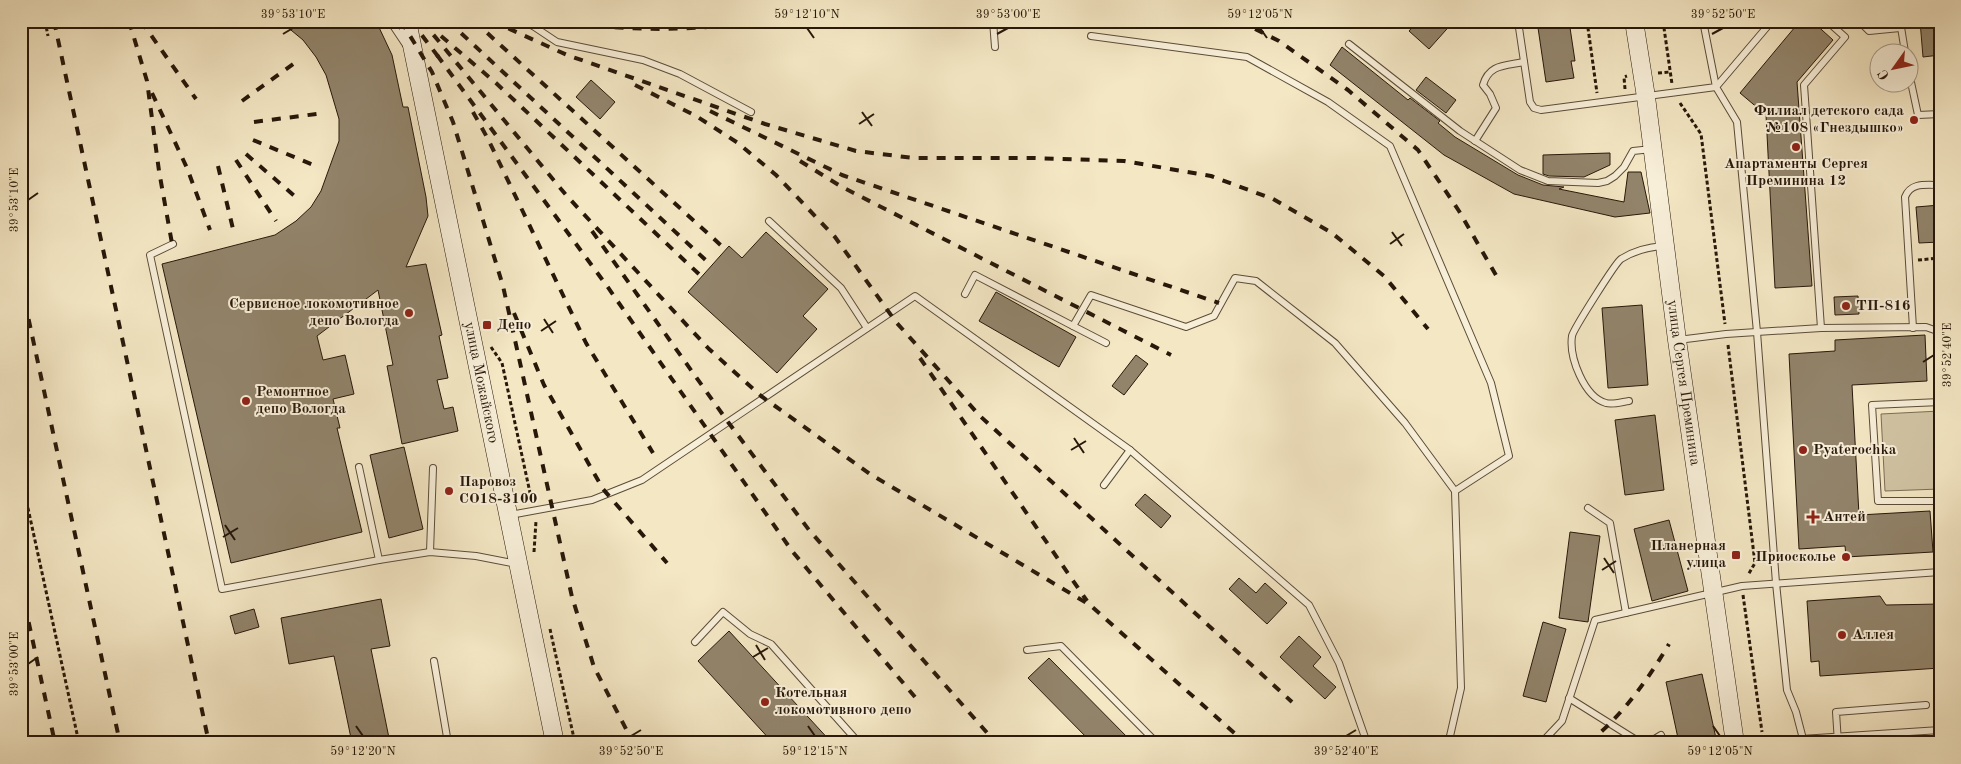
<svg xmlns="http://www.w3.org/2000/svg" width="1961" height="764" font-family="'Old Standard TT',serif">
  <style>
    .green { fill: #d1c4a4; stroke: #7c6e57 }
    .building { fill: #92846b; stroke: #28180a }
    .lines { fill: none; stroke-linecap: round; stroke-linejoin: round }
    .lane-casing { stroke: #5b4c38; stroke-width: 8 }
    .secondary-casing { stroke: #28180a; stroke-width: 19 }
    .path { stroke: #28180a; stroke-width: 3; stroke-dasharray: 4 2.5; stroke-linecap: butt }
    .lane { stroke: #f8efd9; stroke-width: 6 }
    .secondary { stroke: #f8efd9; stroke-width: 18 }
    .rail { stroke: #28180a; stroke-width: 4; stroke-dasharray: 9 9; stroke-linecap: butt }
    .ticks { fill: none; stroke: #28180a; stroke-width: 2 }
    .poi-dot { fill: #8f2418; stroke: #f8efd9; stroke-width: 2 }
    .labels { text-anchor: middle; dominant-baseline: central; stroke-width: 4; stroke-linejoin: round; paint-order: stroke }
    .poi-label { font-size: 15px; font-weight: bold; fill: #28180a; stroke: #f8efd9; text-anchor: start }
    .street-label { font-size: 15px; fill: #28180a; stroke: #f8efd9 }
    .neatline { fill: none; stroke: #28180a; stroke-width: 2 }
    .ticks-label { font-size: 12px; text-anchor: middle; fill: #28180a }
  </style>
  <rect width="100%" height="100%" fill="#f4e7c4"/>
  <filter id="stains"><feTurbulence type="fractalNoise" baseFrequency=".004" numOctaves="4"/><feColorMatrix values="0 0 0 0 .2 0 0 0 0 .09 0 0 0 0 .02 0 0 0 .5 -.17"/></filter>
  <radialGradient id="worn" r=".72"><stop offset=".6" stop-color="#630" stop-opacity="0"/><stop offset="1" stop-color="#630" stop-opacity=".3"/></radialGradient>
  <!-- green -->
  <path class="green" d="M1940 411V489L1885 491 1881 414Z"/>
  <!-- building -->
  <g class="building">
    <path d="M280 21H376L392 55 403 107H408L426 197 428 216 406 267 426 264 442 335 439 336 448 378 437 380 444 409 453 407 458 431 402 444 387 366 393 365 378 290 317 336 323 360 345 355 354 394 333 399 340 428H337L362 532 231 563 162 264 275 235 296 221 311 207 321 191 339 141V119L326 75 316 57 303 40Z"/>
    <path d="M1418 21H1454L1429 49 1409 31Z"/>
    <path d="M1537 21H1569L1575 61H1571L1574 78 1546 82Z"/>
    <path d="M1800 21H1812L1833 40 1797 82 1812 286 1775 288 1766 115 1740 93Z"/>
    <path d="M1920 21H1940V55L1923 57Z"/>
    <path d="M1342 47 1408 100 1410 98 1440 121 1438 123 1455 137 1518 175 1543 185 1564 187 1559 189 1624 202 1628 172H1641L1650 213 1615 217 1514 194 1444 155 1330 65Z"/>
    <path d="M1426 77 1456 100 1446 113 1416 90Z"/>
    <path d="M591 80 615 102 600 119 576 97Z"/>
    <path d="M1610 153V165L1584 177 1549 176 1543 174V155Z"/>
    <path d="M1940 205V242L1919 243 1916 207Z"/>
    <path d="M766 232 828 289 803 316 817 329 777 373 688 292 729 246 742 258Z"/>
    <path d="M996 292 1076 337 1059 367 979 321Z"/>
    <path d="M1858 296 1859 314 1835 315 1834 297Z"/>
    <path d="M1642 305 1648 385 1608 388 1602 308Z"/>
    <path d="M1925 335 1927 381 1852 385 1859 515 1930 511 1933 552 1846 557 1845 546 1799 549 1789 354 1835 351V340Z"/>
    <path d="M1136 355 1148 364 1124 395 1112 386Z"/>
    <path d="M1655 415 1664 490 1625 495 1615 420Z"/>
    <path d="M404 447 423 529 389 538 370 455Z"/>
    <path d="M1145 494 1171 516 1161 528 1135 505Z"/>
    <path d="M1669 520 1688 591 1652 601 1634 529Z"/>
    <path d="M1570 532 1600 536 1588 622 1559 618Z"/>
    <path d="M1239 578 1256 593 1265 583 1287 603 1267 624 1229 589Z"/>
    <path d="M1880 596 1886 605 1940 604V668L1820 676 1819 661 1811 662 1807 601Z"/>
    <path d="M381 599 390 646 371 649 390 743H352L334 656 289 664 281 618Z"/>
    <path d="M254 609 259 627 235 634 230 616Z"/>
    <path d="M1543 622 1566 629 1546 702 1523 696Z"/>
    <path d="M729 631 832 743H773L698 661Z"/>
    <path d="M1299 636 1321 657 1313 666 1336 687 1325 699 1280 657Z"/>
    <path d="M1049 658 1133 743H1092L1028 678Z"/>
    <path d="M1702 674 1717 743H1679L1666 682Z"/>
  </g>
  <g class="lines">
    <defs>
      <g id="lane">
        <path d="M390 21 406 45"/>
        <path d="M523 21 533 26 534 21"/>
        <path d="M993 21 995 47"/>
        <path d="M1518 21 1530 102 1534 108 1541 110 1716 87 1703 21"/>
        <path d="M1772 21 1716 87 1737 122 1757 332 1776 583 1787 690 1796 712 1803 739"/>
        <path d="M1859 21 1869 31 1900 28"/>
        <path d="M1900 21 1905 52"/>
        <path d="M533 26 557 42 643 60 680 74 751 112"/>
        <path d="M1091 36 1247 57 1328 102 1390 146 1491 383 1509 456 1455 491"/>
        <path d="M1349 44 1460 131 1520 170 1548 181 1598 183 1607 181 1615 176 1624 167 1633 151 1652 149"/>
        <path d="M1908 68 1918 115 1940 114"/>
        <path d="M1475 141 1496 108 1490 94 1483 85C1489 64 1505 66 1524 62"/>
        <path d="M769 221 841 288 867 328"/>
        <path d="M173 244 150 255 222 589 379 560 430 552 476 556 517 564"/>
        <path d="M965 294 975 275 1073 326"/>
        <path d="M1821 328 1804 85 1845 37 1827 21"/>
        <path d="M1913 328 1905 197C1911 182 1926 185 1940 185"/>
        <path d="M1678 340 1726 334 1821 328 1926 327 1940 332"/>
        <path d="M1106 343 1073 326 1091 295 1186 327 1214 316 1235 278 1256 281 1335 343 1405 423 1455 491 1461 688 1450 736 1445 743"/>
        <path d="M1629 401C1622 402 1612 405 1606 403 1584 397 1569 357 1572 336 1573 330 1616 262 1621 259 1635 250 1648 247 1664 246"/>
        <path d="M1940 402 1872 405 1878 501H1940"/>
        <path d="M359 467 379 560"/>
        <path d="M1104 485 1130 450 1309 605 1339 663 1367 743"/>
        <path d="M1588 508 1610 523 1626 613"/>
        <path d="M510 515 592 500 642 480 915 296 1130 450"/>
        <path d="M430 552 433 468"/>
        <path d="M695 642 723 612 750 634 771 644 859 743"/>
        <path d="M1027 650 1061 646 1157 743"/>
        <path d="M434 661 448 743"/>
        <path d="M1569 698 1641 743"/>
        <path d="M1545 739 1562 721 1595 620 1742 586 1940 572"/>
        <path d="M1648 743 1661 735"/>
        <path d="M1741 743 1940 730"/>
        <path d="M1838 743 1836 712 1926 705"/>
      </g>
      <g id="secondary">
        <path id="s1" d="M407 21 555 743"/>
        <path id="s2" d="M1634 21 1646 97 1677 340 1735 743"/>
      </g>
    </defs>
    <!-- lane casing -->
    <use href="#lane" class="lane-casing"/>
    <!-- secondary casing -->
    <use href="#secondary" class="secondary-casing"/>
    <!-- path -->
    <g class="path">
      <path d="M45 21 48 36"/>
      <path d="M1587 21 1597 93"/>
      <path d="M1663 21 1672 84"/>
      <path d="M1658 73 1670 72"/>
      <path d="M1625 89 1624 77 1627 76"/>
      <path d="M1680 103 1701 134 1725 324"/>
      <path d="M1918 260 1940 258"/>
      <path d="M1728 345 1755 563 1748 575"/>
      <path d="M491 347 502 363 532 502"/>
      <path d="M21 476 79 743"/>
      <path d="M534 552 536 521"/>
      <path d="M1743 595 1762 732"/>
      <path d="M550 629 575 743"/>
      <path d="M21 719 26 743"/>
    </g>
    <!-- lane -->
    <use href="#lane" class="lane"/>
    <!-- secondary -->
    <use href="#secondary" class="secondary"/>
    <!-- rail -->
    <g class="rail">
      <path d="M54 21 209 743"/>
      <path d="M129 21 147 81 159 171 173 249"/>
      <path d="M141 21 196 99"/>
      <path d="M401 21 432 72 453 122 503 286 572 597 594 667 626 729 635 743"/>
      <path d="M411 21 440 59"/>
      <path d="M422 21 566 195 709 349 761 396 870 474 1090 605 1240 738"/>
      <path d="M448 21 711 265"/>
      <path d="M474 21 725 249"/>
      <path d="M492 21 567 55 765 124 856 151 914 158H1033L1124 161 1211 176 1273 199 1332 233 1384 276 1428 329"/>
      <path d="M561 21C624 31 691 32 755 21"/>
      <path d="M1239 21 1279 41 1348 90 1418 150 1459 211 1497 277"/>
      <path d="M441 36 496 83 701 276"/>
      <path d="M437 55 607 286 792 551 915 697"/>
      <path d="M635 85 696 116 738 143 776 175 835 237 896 322 980 416 1292 702"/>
      <path d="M152 93 187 168 210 230"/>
      <path d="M242 101 296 62"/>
      <path d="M710 111 842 175 1219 303"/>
      <path d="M473 112 488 139 586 343 653 453"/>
      <path d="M254 122 324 113"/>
      <path d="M253 140 316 166"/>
      <path d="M246 154 298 199"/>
      <path d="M236 160 276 221"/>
      <path d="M800 161 842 187 1171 355"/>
      <path d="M218 166 233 229"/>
      <path d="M592 231 728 422 809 530 996 743"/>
      <path d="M21 284 120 743"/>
      <path d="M514 313 544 385 603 489 667 563"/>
      <path d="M920 358 1087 601"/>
      <path d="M21 587 55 743"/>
      <path d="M1588 743C1622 716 1647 681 1669 644"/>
    </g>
  </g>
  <!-- ticks -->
  <path class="ticks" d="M807 28 814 38M1260 28 1267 38M283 34 293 28M997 34 1008 28M1712 34 1723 28M862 112 872 126M859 124 874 114M28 200 38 193M1392 232 1402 246M1390 244 1404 234M544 319 553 333M541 331 556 321M1923 362 1934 355M1074 438 1084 453M1071 450 1086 441M225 525 235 540M223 537 238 528M1604 558 1614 573M1602 570 1616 561M756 645 765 660M753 657 768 648M28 664 38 657M356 726 363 736M808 726 815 736M1713 726 1720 736M631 736 641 730M1346 736 1356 730"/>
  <!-- markers -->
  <g class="poi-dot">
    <circle cx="1914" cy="120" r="5"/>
    <circle cx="1796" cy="147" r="5"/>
    <circle cx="1846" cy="306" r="5"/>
    <circle cx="409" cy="313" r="5"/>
    <rect x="482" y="320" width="10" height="10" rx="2.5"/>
    <circle cx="246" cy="401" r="5"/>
    <circle cx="1803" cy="450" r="5"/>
    <circle cx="449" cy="491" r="5"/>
    <path d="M1810.5 509.5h5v5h5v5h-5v5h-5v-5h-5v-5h5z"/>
    <rect x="1731" y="550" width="10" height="10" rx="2.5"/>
    <circle cx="1846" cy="557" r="5"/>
    <circle cx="1842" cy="635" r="5"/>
    <circle cx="765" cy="702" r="5"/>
  </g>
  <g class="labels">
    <!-- poi labels -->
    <g class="poi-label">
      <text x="1904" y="111" text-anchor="end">Филиал детского сада<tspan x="1904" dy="17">№108 «Гнездышко»</tspan></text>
      <text x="1796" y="164" text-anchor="middle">Апартаменты Сергея<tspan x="1796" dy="17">Преминина 12</tspan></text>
      <text x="399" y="304" text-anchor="end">Сервисное локомотивное<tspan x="399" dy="17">депо Вологда</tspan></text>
      <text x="1856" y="306">ТП-816</text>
      <text x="497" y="325">Депо</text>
      <text x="256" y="392">Ремонтное<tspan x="256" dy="17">депо Вологда</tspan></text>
      <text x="1813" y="450">Pyaterochka</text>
      <text x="459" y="482">Паровоз<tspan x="459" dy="17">СО18-3100</tspan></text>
      <text x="1823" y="517">Антей</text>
      <text x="1726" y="546" text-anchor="end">Планерная<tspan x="1726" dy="17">улица</tspan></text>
      <text x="1836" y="557" text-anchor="end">Приосколье</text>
      <text x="1852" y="635">Аллея</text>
      <text x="775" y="693">Котельная<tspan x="775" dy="17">локомотивного депо</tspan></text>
    </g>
    <!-- street labels -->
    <g class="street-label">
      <text stroke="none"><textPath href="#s1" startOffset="369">улица Можайского</textPath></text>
      <text stroke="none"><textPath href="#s2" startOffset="365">улица Сергея Преминина</textPath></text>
    </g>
  </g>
  <!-- margin -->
  <rect width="1961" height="764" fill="none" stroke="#f4e7c4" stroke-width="55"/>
  <!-- north arrow -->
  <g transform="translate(1894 68) rotate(237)"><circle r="24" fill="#f8efd9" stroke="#a59986"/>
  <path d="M0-4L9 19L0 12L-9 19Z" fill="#8f2418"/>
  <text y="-8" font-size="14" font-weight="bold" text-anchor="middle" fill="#28180a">С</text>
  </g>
  <rect x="28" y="28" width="1906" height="708" class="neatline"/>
  <g class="ticks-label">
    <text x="293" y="18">39°53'10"E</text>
    <text x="807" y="18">59°12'10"N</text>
    <text x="1008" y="18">39°53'00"E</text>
    <text x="1260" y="18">59°12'05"N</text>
    <text x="1723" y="18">39°52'50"E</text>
    <text transform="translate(14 200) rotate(-90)" y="4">39°53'10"E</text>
    <text transform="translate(1947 355) rotate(-90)" y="4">39°52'40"E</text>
    <text transform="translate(14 664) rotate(-90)" y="4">39°53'00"E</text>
    <text x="363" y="755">59°12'20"N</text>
    <text x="631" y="755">39°52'50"E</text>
    <text x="815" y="755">59°12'15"N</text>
    <text x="1346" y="755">39°52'40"E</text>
    <text x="1720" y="755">59°12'05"N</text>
  </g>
  <rect width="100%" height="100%" filter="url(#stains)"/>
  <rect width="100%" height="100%" fill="url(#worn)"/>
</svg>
